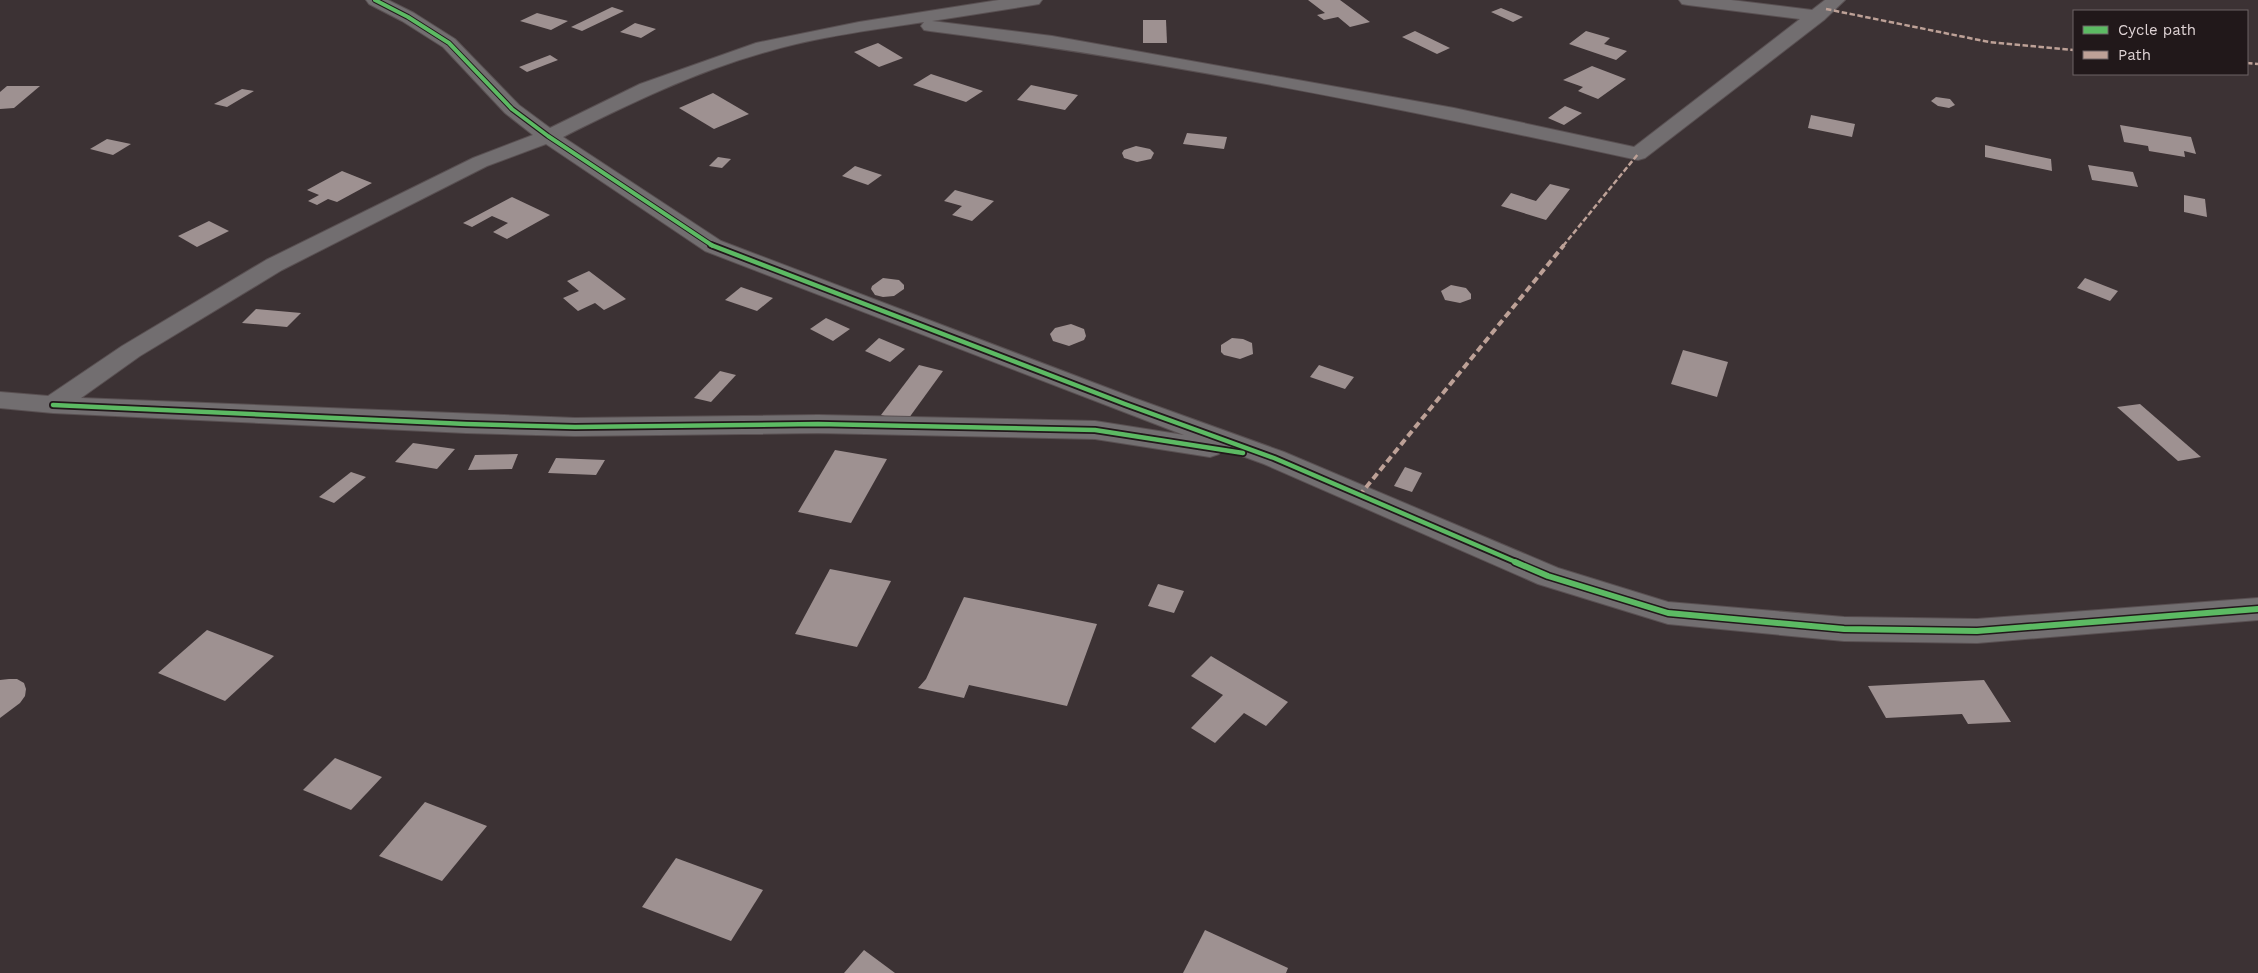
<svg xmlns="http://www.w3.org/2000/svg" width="2258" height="973" font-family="'Work Sans',sans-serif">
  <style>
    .building { fill: #9e9191 }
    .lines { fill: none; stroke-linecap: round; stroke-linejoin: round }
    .street-casing { stroke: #595052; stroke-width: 2 }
    .street { fill: #726e70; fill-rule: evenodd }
    .quiet-far1 { stroke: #bda197; stroke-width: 2.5; stroke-dasharray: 5.5 2.5; stroke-linecap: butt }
    .quiet { stroke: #bda197; stroke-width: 4; stroke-dasharray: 7 4; stroke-linecap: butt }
    .cycleway-far2-casing { stroke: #21181a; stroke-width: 6 }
    .cycleway-far1-casing { stroke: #21181a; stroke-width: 8 }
    .cycleway-casing { stroke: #21181a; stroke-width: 9 }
    .cycleway-far2 { stroke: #5cba63; stroke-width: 4 }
    .cycleway-far1 { stroke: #5cba63; stroke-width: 4.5 }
    .cycleway { stroke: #5cba63; stroke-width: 6 }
  </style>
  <rect width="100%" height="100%" fill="#3c3234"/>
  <!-- building -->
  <g class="building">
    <path d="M1308 0H1340L1370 22 1350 27 1338 17 1324 20 1317 15 1325 13Z"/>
    <path d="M612 7 624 11 582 31 571 27Z"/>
    <path d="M1501 8 1523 17 1513 22 1491 12Z"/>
    <path d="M537 13 568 21 551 30 520 21Z"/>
    <path d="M1143 20H1166L1167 43H1143Z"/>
    <path d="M635 23 656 29 641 38 620 32Z"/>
    <path d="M1415 31 1450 48 1437 54 1402 37Z"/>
    <path d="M1586 31 1610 38 1604 44 1627 51 1616 60 1569 44Z"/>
    <path d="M878 43 903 58 879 67 854 52Z"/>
    <path d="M550 55 558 60 527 72 519 67Z"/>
    <path d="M1592 66 1626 79 1598 99 1578 91 1583 87 1563 80Z"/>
    <path d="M931 74 983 91 966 102 913 85Z"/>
    <path d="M1031 85 1078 95 1065 110 1017 100Z"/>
    <path d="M7 86H40L14 108 0 109V92Z"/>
    <path d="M242 89 254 91 227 107 214 104Z"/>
    <path d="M713 93 749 114 714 129 679 108Z"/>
    <path d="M1936 97 1950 99 1955 105 1949 108 1938 106 1931 101Z"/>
    <path d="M1565 106 1582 113 1564 125 1548 118Z"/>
    <path d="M1811 115 1855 124 1852 137 1808 128Z"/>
    <path d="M2120 125 2191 137 2196 154 2184 151 2185 157 2149 151 2148 146 2124 142Z"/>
    <path d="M1187 133 1227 137 1224 149 1183 144Z"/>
    <path d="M107 139 131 144 113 155 90 149Z"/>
    <path d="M1985 145 2051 159 2052 171 1985 157Z"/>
    <path d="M1136 146 1150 149 1154 153 1151 159 1137 162 1124 158 1122 153 1124 150Z"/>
    <path d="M718 157 731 159 722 168 709 166Z"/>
    <path d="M2088 165 2133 172 2138 187 2092 180Z"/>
    <path d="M855 166 882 175 868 185 842 176Z"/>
    <path d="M342 171 372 183 337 202 328 199 317 205 308 201 319 195 307 190Z"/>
    <path d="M1550 184 1570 189 1546 220 1501 206 1511 193 1536 201Z"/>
    <path d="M955 190 994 201 972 221 952 215 962 206 944 201Z"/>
    <path d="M2184 195 2205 199 2207 217 2184 212Z"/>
    <path d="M512 197 550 215 507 239 493 232 508 223 492 216 472 227 463 223Z"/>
    <path d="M209 221 229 231 197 247 178 236Z"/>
    <path d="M589 271 626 299 604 310 595 303 578 311 563 298 579 291 567 281Z"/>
    <path d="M883 278 899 280 904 285V289L894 296 883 297 875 295 871 289 872 286Z"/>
    <path d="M2085 278 2118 291 2110 301 2077 288Z"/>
    <path d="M1451 285 1466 288 1471 294V299L1460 303 1445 300 1441 291Z"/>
    <path d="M741 287 773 298 757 311 725 300Z"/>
    <path d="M256 309 301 313 287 327 242 323Z"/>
    <path d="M826 318 850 329 833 341 810 329Z"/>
    <path d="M1071 324 1084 329 1086 336 1084 340 1069 346 1053 341 1050 334 1055 328Z"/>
    <path d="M879 338 905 349 890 362 865 351Z"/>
    <path d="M1232 338 1243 339 1252 343 1253 354 1240 359 1224 355 1221 352V345Z"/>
    <path d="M1683 350 1728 362 1717 397 1671 384Z"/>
    <path d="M919 365 943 371 906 422 881 415Z"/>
    <path d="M1319 365 1354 377 1345 389 1310 377Z"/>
    <path d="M720 371 736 375 711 402 694 398Z"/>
    <path d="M2140 404 2201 457 2178 461 2117 407Z"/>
    <path d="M413 443 455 449 437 469 395 462Z"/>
    <path d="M835 450 887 459 851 523 798 512Z"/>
    <path d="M518 454 512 469 468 470 475 455Z"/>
    <path d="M556 458 605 460 596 475 548 473Z"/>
    <path d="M1405 467 1422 473 1412 492 1394 486Z"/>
    <path d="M351 472 366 477 334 503 319 497Z"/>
    <path d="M830 569 891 581 857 647 795 634Z"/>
    <path d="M1158 584 1184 591 1174 613 1148 606Z"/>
    <path d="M964 597 1097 624 1067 706 969 685 964 698 918 688 926 679Z"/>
    <path d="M207 630 274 656 225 701 158 673Z"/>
    <path d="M1211 656 1288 702 1266 726 1244 713 1215 743 1191 728 1223 695 1191 676Z"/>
    <path d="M9 679H17L24 683 26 689 25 696 20 703 0 718V680Z"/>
    <path d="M1984 680 2011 722 1968 724 1962 714 1886 718 1868 686Z"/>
    <path d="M335 758 382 777 351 810 303 790Z"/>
    <path d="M425 802 487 826 442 881 379 856Z"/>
    <path d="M676 858 763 890 731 941 642 907Z"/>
    <path d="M1205 930 1288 968 1286 973H1183Z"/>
    <path d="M864 950 895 973H844Z"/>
  </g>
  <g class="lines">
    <defs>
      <path id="street" d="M366 0H388L414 13 455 39 519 105 550 128 640 84 756 43 859 22 999 0H1042L1039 4 1033 5 932 21 1052 36 1454 108 1634 147 1800 19 1688 5 1682 4 1679 0H1731L1812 10 1825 0H1845L1824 20 1645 158 1638 160C1404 109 1168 61 930 31L924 30 921 26 924 22C872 30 816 37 766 52 695 72 629 104 563 137L721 241 1134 398 1284 452 1558 568 1668 602 1844 617 1977 619 2258 598V620L1977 643 1844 641 1668 624 1538 584 1264 464 1223 449 1219 454 1210 457 1095 439 818 433 575 436 466 433 53 413 0 408V392L48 396 122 346 266 260 473 158 533 135 505 113 443 47 402 21 369 4ZM546 144 705 251 1184 435 1095 421 818 415 575 418 81 398 140 356 282 270 487 166Z"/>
    </defs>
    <!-- street casing -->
    <use href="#street" class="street-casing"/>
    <!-- street -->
    <use href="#street" class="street"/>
    <!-- quiet-far1 -->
    <g class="quiet-far1">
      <path d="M1826 9 1989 42 2074 50"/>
      <path d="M2247 63 2258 64"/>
      <path d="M1563 246 1638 154"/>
    </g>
    <!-- quiet -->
    <path class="quiet" d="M1359 496 1564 245"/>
    <defs>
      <path id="cycleway-far2" d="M375 0 408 17 449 43 512 109 548 136 713 246"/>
      <g id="cycleway-far1">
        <path d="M711 245 1125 404 1274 458 1518 563"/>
        <path d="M53 405 466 424 575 427 818 424 1095 430 1243 453"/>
      </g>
      <path id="cycleway" d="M1515 562 1548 576 1668 613 1844 629 1977 631 2258 609"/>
    </defs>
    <!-- cycleway-far2 casing -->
    <use href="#cycleway-far2" class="cycleway-far2-casing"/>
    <!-- cycleway-far1 casing -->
    <use href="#cycleway-far1" class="cycleway-far1-casing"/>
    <!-- cycleway casing -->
    <use href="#cycleway" class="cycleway-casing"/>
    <!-- cycleway-far2 -->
    <use href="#cycleway-far2" class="cycleway-far2"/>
    <!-- cycleway-far1 -->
    <use href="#cycleway-far1" class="cycleway-far1"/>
    <!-- cycleway -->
    <use href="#cycleway" class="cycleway"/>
  </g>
  <!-- legend -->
  <rect x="2073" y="10" width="175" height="65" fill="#21181a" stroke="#6d6365"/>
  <rect x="2083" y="26" width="25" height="8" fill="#5cba63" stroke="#6d6365"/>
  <text x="2118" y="35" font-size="15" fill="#dfd3d5">Cycle path</text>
  <rect x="2083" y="51" width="25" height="8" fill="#bda197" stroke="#6d6365"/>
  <text x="2118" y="60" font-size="15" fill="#dfd3d5">Path</text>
</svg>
